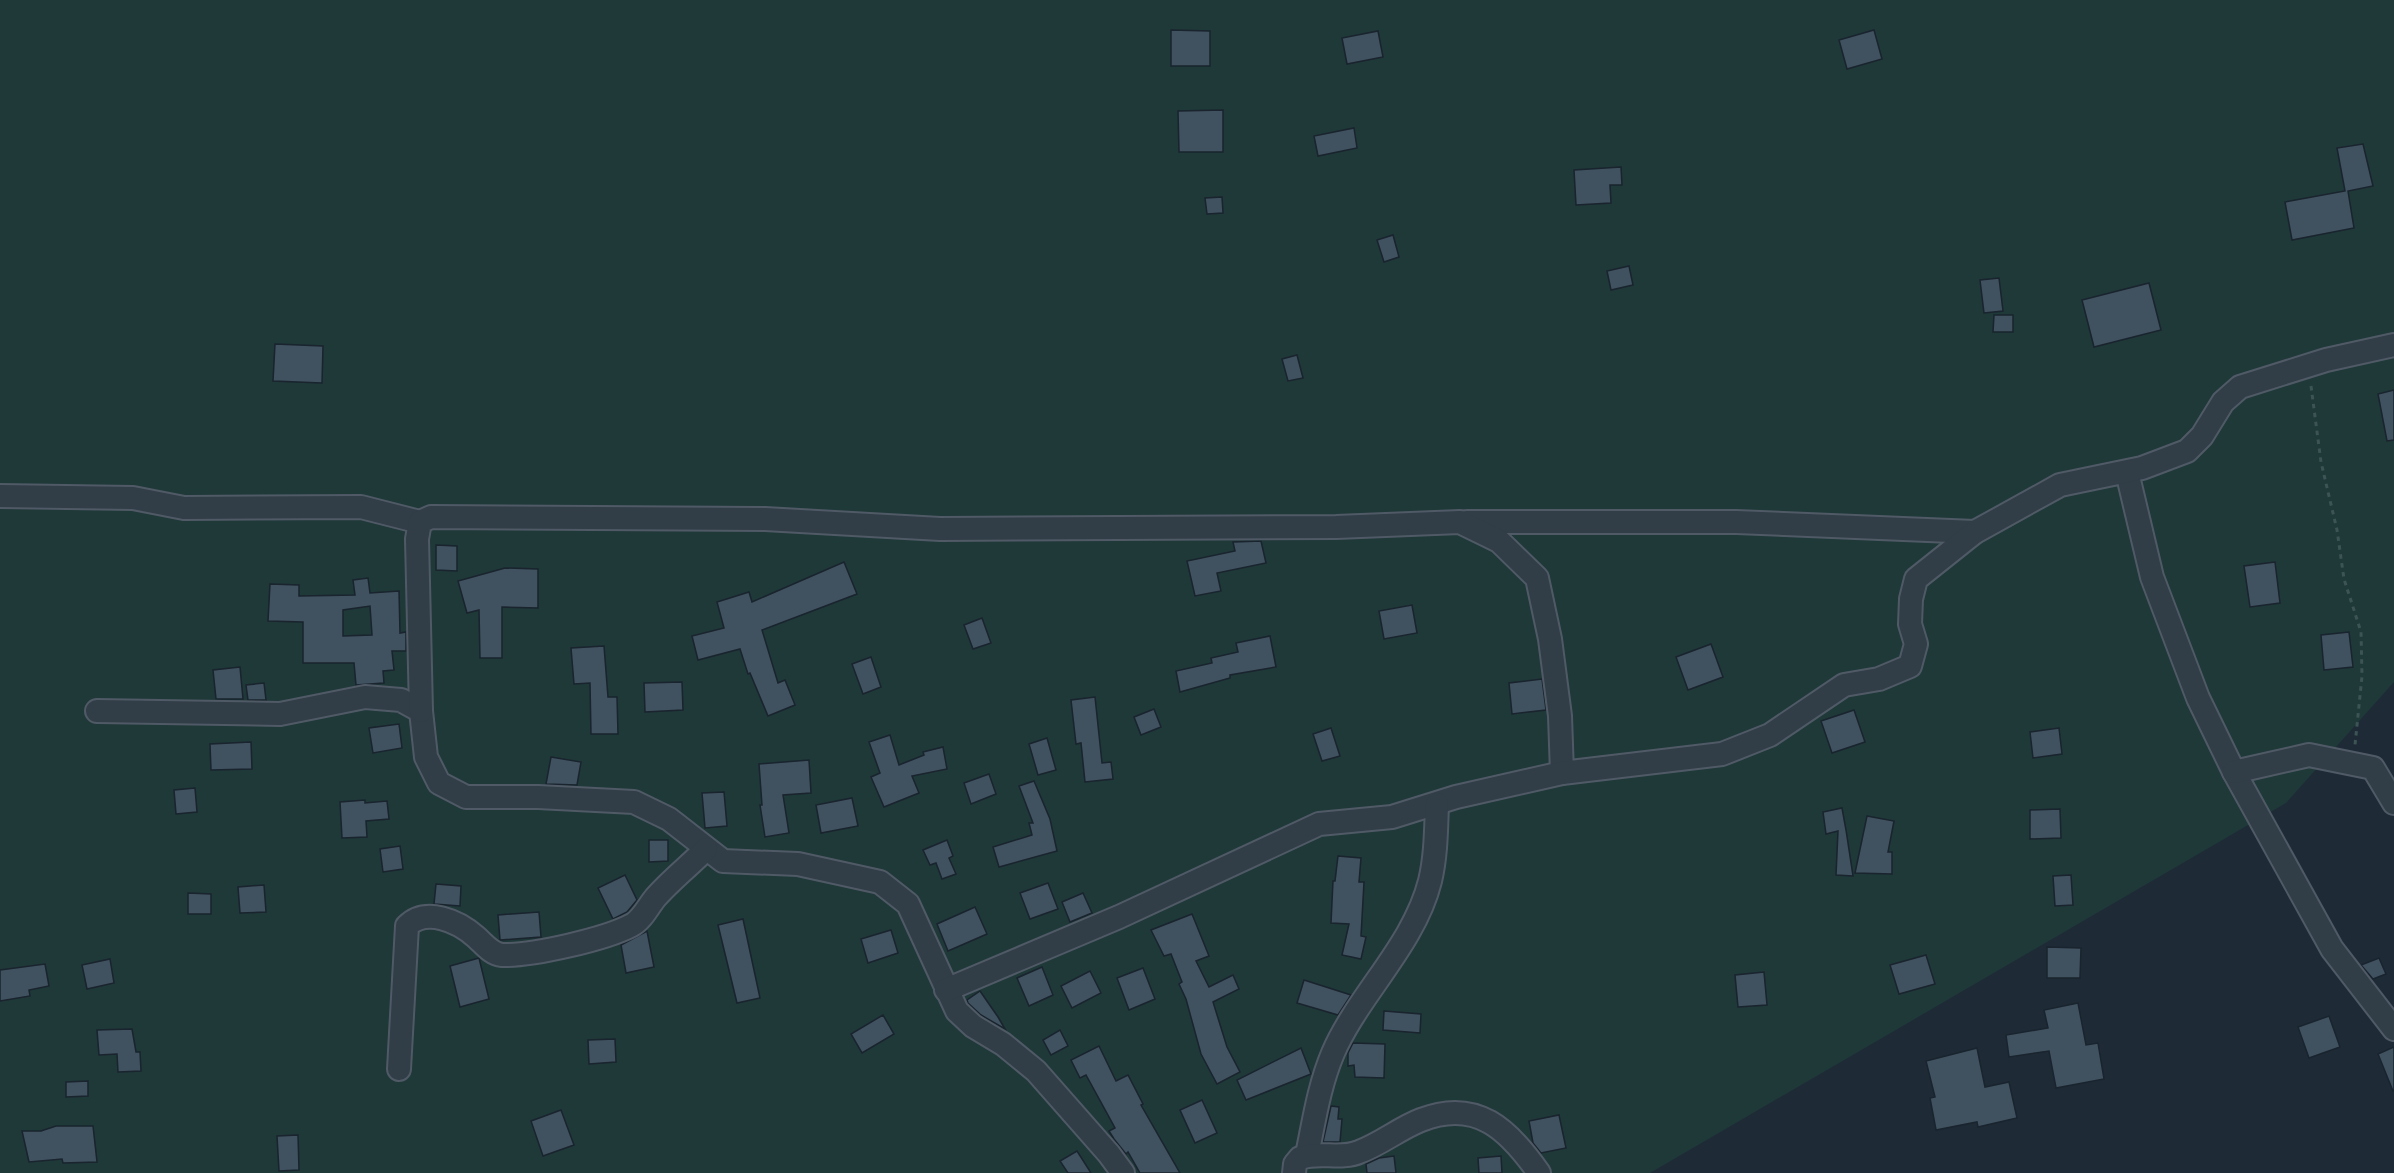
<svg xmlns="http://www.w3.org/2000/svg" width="2394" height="1173" font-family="Overpass,sans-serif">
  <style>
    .green { fill: #1f3838 }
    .building { fill: #40515f; stroke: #19242e; stroke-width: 1.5; fill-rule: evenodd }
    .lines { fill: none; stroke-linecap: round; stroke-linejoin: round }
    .minor-casing { stroke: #4f5a66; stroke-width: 26 }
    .path { stroke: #3d5455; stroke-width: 3; stroke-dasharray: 4.5 4.5; stroke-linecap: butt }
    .minor { stroke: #313d47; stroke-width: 22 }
  </style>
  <rect width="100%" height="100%" fill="#1e2b37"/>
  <!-- green -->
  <path class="green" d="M0 0H2394V682L2286 803 1650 1173H0Z"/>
  <!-- building -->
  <g class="building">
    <path d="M1171 30 1210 31V66H1171Z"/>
    <path d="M1874 30 1882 59 1847 69 1839 40Z"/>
    <path d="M1378 31 1383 57 1347 64 1342 38Z"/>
    <path d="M1223 110V152H1179L1178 111Z"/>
    <path d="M1354 128 1357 148 1318 156 1314 136Z"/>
    <path d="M2363 144 2373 186 2348 191 2354 228 2292 240 2285 202 2345 191 2337 148Z"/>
    <path d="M1621 167 1622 185H1610L1611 203 1576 205 1574 170Z"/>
    <path d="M1222 197 1223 213 1207 214 1205 198Z"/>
    <path d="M1393 235 1399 257 1384 262 1377 240Z"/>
    <path d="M1629 266 1633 285 1611 290 1607 271Z"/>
    <path d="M1999 278 2003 311 1984 313 1980 280Z"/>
    <path d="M2149 283 2161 330 2094 347 2082 300Z"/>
    <path d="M1994 315H2013V332H1993Z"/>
    <path d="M275 344 323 346 322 383 273 381Z"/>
    <path d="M1297 355 1303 378 1288 381 1282 359Z"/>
    <path d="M2394 390V440L2387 441 2378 394Z"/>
    <path d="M1261 541 1266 563 1217 573 1221 591 1195 596 1187 561 1235 551 1233 542Z"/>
    <path d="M436 545 457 546V571L436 570Z"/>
    <path d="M844 562 857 594 762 630 778 683 785 680 795 705 768 716 750 673 748 674 740 649 698 660 692 636 724 628 717 602 749 592 752 602Z"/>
    <path d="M2275 562 2280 603 2250 607 2244 566Z"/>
    <path d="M505 568 538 569V608L502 607V658H480L479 610 467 613 458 581Z"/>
    <path d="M368 578 370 593 399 591 400 633 406 632V651H392L394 670 383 671 384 683 356 685 354 663H303V622L268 621 270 584 299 585V596L355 595 353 580ZM370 606 372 635 343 636V610Z"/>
    <path d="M1412 605 1417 633 1384 639 1379 611Z"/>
    <path d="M982 618 991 643 973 649 964 625Z"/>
    <path d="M2349 632 2353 667 2324 670 2321 635Z"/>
    <path d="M1270 636 1276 667 1230 675V678L1180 692 1176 671 1212 663 1211 658 1238 652 1236 643Z"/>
    <path d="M1711 644 1723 677 1688 690 1676 657Z"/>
    <path d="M604 646 608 697H617L618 734H591L590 683 574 684 571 648Z"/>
    <path d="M871 657 881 687 863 694 852 664Z"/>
    <path d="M240 667 243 699H216L213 670Z"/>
    <path d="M1542 679 1546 710 1512 714 1509 683Z"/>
    <path d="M682 682 683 710 645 712 644 683Z"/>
    <path d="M264 683 266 700H248L246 685Z"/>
    <path d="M1095 697 1102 763 1111 762 1113 779 1085 782 1081 743 1076 744 1071 700Z"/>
    <path d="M1154 709 1161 727 1141 735 1134 717Z"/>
    <path d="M1854 710 1865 742 1832 753 1821 721Z"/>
    <path d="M399 724 402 748 373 753 369 728Z"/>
    <path d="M1331 728 1340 756 1322 761 1313 734Z"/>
    <path d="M2059 728 2062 754 2033 758 2030 732Z"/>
    <path d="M890 735 899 765 924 755 923 752 943 747 947 769 912 776 919 793 884 807 871 777 880 773 869 742Z"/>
    <path d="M1047 738 1056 770 1038 775 1029 744Z"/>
    <path d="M251 742 252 769 211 770 210 744Z"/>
    <path d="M551 757 581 762 577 785 546 784Z"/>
    <path d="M809 760 811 793 783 795 789 833 765 837 760 805H762L759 764Z"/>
    <path d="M989 774 996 794 971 804 964 783Z"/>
    <path d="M1034 781 1050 819 1057 851 999 867 993 847 1032 835 1029 823H1033L1019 786Z"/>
    <path d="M195 788 197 812 176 814 174 790Z"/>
    <path d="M724 792 727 826 705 828 702 793Z"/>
    <path d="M852 798 858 826 821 833 816 805Z"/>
    <path d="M365 800V803L387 801 389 819 366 821 367 837 342 838 340 802Z"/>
    <path d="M1842 808 1846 830 1853 876 1836 875 1838 831 1826 834 1823 812Z"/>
    <path d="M2060 809 2061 838 2030 839V810Z"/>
    <path d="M1867 816 1894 821 1888 852H1892V874L1855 873Z"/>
    <path d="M649 840H668V861L649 862Z"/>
    <path d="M947 840 953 856 949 858 956 874 942 879 936 863 930 865 923 850Z"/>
    <path d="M400 846 403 869 383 872 380 849Z"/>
    <path d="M1338 856 1361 858 1359 882H1364L1361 936 1366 937 1361 959 1342 955 1349 924 1331 923 1333 881H1335Z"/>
    <path d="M625 875 637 900 627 912 613 919 598 888Z"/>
    <path d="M2071 875 2073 905 2055 906 2053 876Z"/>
    <path d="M1048 883 1058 909 1030 919 1020 893Z"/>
    <path d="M436 884 461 886 460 906 434 904Z"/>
    <path d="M264 885 266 912 240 913 238 887Z"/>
    <path d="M188 893 211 894V914H188Z"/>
    <path d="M1083 893 1092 913 1070 922 1062 902Z"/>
    <path d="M975 907 987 934 948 951 937 924Z"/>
    <path d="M539 912 541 937 500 940 498 915Z"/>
    <path d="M1192 914 1209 956 1196 961 1209 987 1233 975 1239 989 1213 1002 1227 1047 1240 1072 1217 1084 1201 1054 1186 999 1179 984 1182 982 1171 954 1164 956 1151 930Z"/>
    <path d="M743 919 760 998 737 1003 718 925Z"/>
    <path d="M891 930 898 953 868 963 861 939Z"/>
    <path d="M647 931 654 967 626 973 621 945Z"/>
    <path d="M2047 947 2081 948 2080 978H2047Z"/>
    <path d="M1926 955 1935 984 1899 994 1890 965Z"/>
    <path d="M479 958 489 999 460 1007 450 966Z"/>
    <path d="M2379 958 2386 974 2373 979 2361 965Z"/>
    <path d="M110 959 114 983 87 989 82 965Z"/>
    <path d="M45 964 49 986 29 990 30 996 0 1001V970Z"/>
    <path d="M1042 967 1053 995 1029 1006 1017 978Z"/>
    <path d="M1143 968 1155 999 1129 1010 1117 978Z"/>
    <path d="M1090 971 1101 993 1072 1008 1061 986Z"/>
    <path d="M1764 972 1767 1005 1738 1007 1735 975Z"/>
    <path d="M1304 980 1351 995 1338 1015 1297 1003Z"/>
    <path d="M980 991 998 1017 1005 1029 981 1015 968 1003 967 1000Z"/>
    <path d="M2078 1003 2086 1045 2098 1043 2104 1079 2056 1088 2049 1051 2009 1057 2006 1035 2048 1028 2044 1010Z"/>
    <path d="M1384 1011 1421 1014 1420 1033 1383 1030Z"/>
    <path d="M883 1015 894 1034 862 1053 851 1034Z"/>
    <path d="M2329 1016 2340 1047 2309 1058 2298 1027Z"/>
    <path d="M132 1029 136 1052H140L141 1071 118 1072 117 1054 99 1055 97 1030Z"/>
    <path d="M1060 1030 1068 1046 1051 1055 1043 1040Z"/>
    <path d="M615 1039 616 1062 589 1064 588 1040Z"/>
    <path d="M1353 1043 1385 1044 1384 1078 1355 1077 1354 1065 1348 1066V1053Z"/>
    <path d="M1099 1046 1116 1081 1128 1075 1143 1104 1141 1105 1180 1173H1140L1128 1152 1126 1154 1114 1139 1109 1131 1115 1128 1086 1075 1080 1078 1071 1060Z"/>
    <path d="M2394 1047V1091H2393L2378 1054Z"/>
    <path d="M1301 1048 1311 1074 1246 1100 1237 1080Z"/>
    <path d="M1977 1048 1985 1087 2009 1082 2017 1118 1978 1127 1977 1122 1936 1130 1930 1098 1935 1097 1926 1061Z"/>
    <path d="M88 1081V1096L66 1097V1082Z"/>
    <path d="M1202 1100 1217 1133 1195 1143 1180 1110Z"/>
    <path d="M1331 1106 1339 1107 1338 1119H1342L1340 1142H1323Z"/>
    <path d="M561 1110 574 1145 543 1156 531 1121Z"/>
    <path d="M1559 1115 1566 1148 1541 1153 1533 1143 1529 1121Z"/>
    <path d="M56 1126H93L97 1162 63 1163 62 1159 29 1162 22 1131H41Z"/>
    <path d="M298 1135 299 1170 279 1171 277 1136Z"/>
    <path d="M1077 1151 1091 1173H1068L1060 1161Z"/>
    <path d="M1394 1156 1396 1173H1367L1366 1164 1379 1158Z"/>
    <path d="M1501 1156 1502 1173H1479L1478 1158Z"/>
  </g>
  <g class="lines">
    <defs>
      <g id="minor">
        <path d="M2127 472 2152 577 2198 698 2234 772 2332 949 2394 1029"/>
        <path d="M0 496 133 498 184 508 361 507 420 522"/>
        <path d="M1467 522H1736L1975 532"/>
        <path d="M97 711 280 714 365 697 401 700 421 711 426 757 439 783 466 797H538L634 802 669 819 723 861 798 864 880 882 908 904 957 1011 973 1026 1003 1044 1036 1071 1109 1154 1123 1173"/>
        <path d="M421 711 417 539 420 522 431 517 765 519 940 529 1336 527 1460 522 1499 541 1537 578 1550 639 1560 716 1562 773"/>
        <path d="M2234 772 2309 755 2373 768 2394 803"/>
        <path d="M946 990 1119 917 1319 824 1392 817 1456 797 1562 773 1722 754 1770 735 1844 685 1879 679 1910 666 1916 644 1910 624 1911 599 1916 579 1975 532 2060 485 2142 468 2187 451 2202 436 2223 402 2240 387 2326 360 2394 345"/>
        <path d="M399 1069 407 926C426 907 458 921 476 937 484 944 491 954 502 955 532 956 606 939 632 925 642 920 649 905 656 897 671 880 690 865 706 849"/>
        <path d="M1307 1155C1314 1121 1319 1086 1333 1053 1358 995 1414 945 1430 881 1436 856 1436 830 1437 804"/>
        <path d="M1294 1173 1295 1164 1300 1158C1319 1151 1341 1160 1359 1152 1381 1144 1400 1128 1421 1120 1477 1098 1509 1130 1539 1173"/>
      </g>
    </defs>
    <!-- minor casing -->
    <use href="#minor" class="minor-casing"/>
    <!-- path -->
    <path class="path" d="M2311 386 2321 462 2337 530 2344 579 2361 632 2362 676 2355 745"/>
    <!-- minor -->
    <use href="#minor" class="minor"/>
  </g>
</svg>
